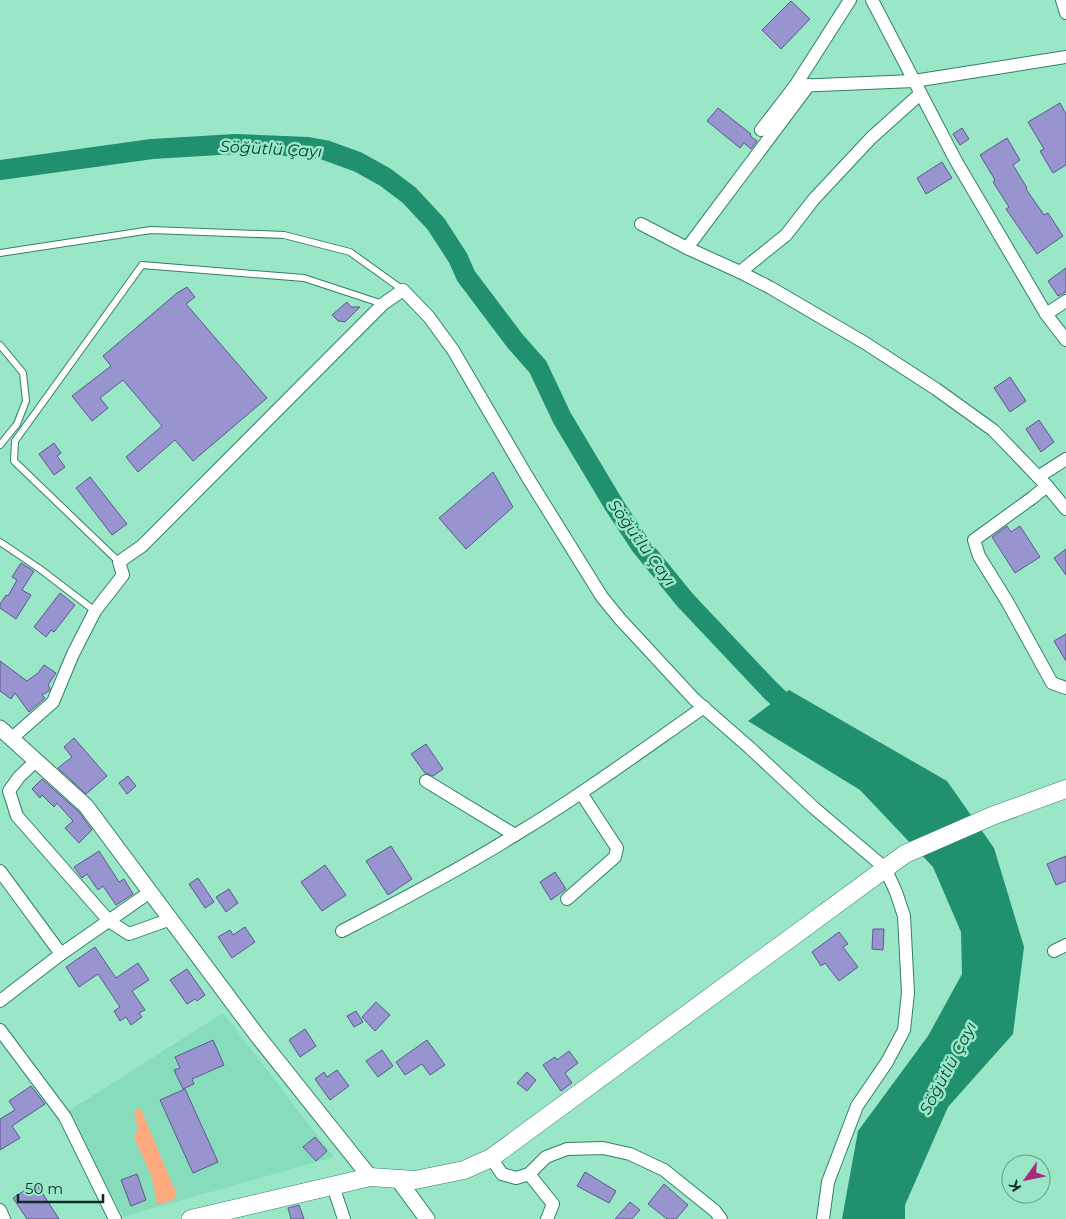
<svg xmlns="http://www.w3.org/2000/svg" width="1066" height="1219" font-family="Montserrat,sans-serif">
  <style>
    .built { fill: #87dcbb }
    .green { fill: #fea87e }
    .water { fill: #20906e }
    .lines { fill: none; stroke-linecap: round; stroke-linejoin: round }
    .river { stroke: #20906e; stroke-width: 20 }
    .building { fill: #9894d0; stroke: #5d588f }
    .service-casing { stroke: #328065; stroke-width: 8 }
    .minor-casing { stroke: #328065; stroke-width: 14 }
    .tertiary-casing { stroke: #328065; stroke-width: 17 }
    .secondary-casing { stroke: #328065; stroke-width: 19 }
    .service { stroke: #fff; stroke-width: 6 }
    .minor { stroke: #fff; stroke-width: 12 }
    .tertiary { stroke: #fff; stroke-width: 15 }
    .secondary { stroke: #fff; stroke-width: 18 }
    .labels { text-anchor: middle; dominant-baseline: central; stroke-width: 5; stroke-linejoin: round; paint-order: stroke }
    .water-label { font-size: 16px; font-style: italic; fill: #003f2d; stroke: #9ae7c8 }
  </style>
  <rect width="100%" height="100%" fill="#9ae7c8"/>
  <!-- built -->
  <path class="built" d="M223 1013 334 1157 123 1217 67 1112Z"/>
  <!-- green -->
  <path class="green" d="M140 1107 177 1195C172 1203 162 1203 154 1205L157 1202 151 1175 134 1137 138 1128 134 1113Z"/>
  <!-- water -->
  <path class="water" d="M789 690 947 781 994 848 1024 947 1013 1034 948 1107 905 1205V1219H842L858 1131 928 1036 962 974 961 932 933 867 860 790 748 721Z"/>
  <g class="lines">
    <!-- river -->
    <path class="river" d="M0 170 152 149 235 144 308 147 325 150 358 162 385 177 409 195 436 224 458 258 466 276 515 341 538 367 562 418 614 505 641 546 685 600 769 689 798 717"/>
  </g>
  <!-- building -->
  <g class="building">
    <path d="M791 1 810 19 781 49 762 30Z"/>
    <path d="M1060 103 1066 114V165L1053 173 1040 151 1044 149 1028 122Z"/>
    <path d="M718 108 751 134 750 136 757 141 751 149 744 143 740 148 707 121Z"/>
    <path d="M962 128 969 139 960 145 953 134Z"/>
    <path d="M1007 138 1020 160 1013 165 1027 188 1026 189 1044 215 1048 213 1063 236 1037 254 1006 209 1009 207 993 182 995 180 980 155Z"/>
    <path d="M942 162 952 178 926 194 917 178Z"/>
    <path d="M1066 268V292L1058 296 1048 281Z"/>
    <path d="M187 287 195 297 186 304 267 398 193 461 175 440 138 472 126 457 162 426 123 380 100 398 108 408 92 421 72 396 111 366 103 356 177 293Z"/>
    <path d="M347 302 351 307H360L345 322 338 321 332 315Z"/>
    <path d="M1010 377 1026 401 1010 412 994 388Z"/>
    <path d="M1039 420 1054 442 1041 452 1026 429Z"/>
    <path d="M54 443 61 453 57 456 65 467 54 475 39 454Z"/>
    <path d="M493 472 513 507 466 549 439 518Z"/>
    <path d="M90 477 127 524 112 535 76 488Z"/>
    <path d="M1007 526 1011 532 1020 526 1040 557 1015 573 992 537Z"/>
    <path d="M1066 549V575L1054 558Z"/>
    <path d="M21 563 34 571 22 590 31 595 16 619 0 608V604L6 595 8 596 17 580 12 577Z"/>
    <path d="M60 593 75 605 54 632 51 630 46 637 34 627Z"/>
    <path d="M1066 634V661L1054 641Z"/>
    <path d="M0 661 27 681 38 673 44 665 56 673 48 685 50 688 49 691 42 695 45 698 29 712 15 693 11 699 0 691Z"/>
    <path d="M74 738 107 776 86 794 58 768 72 757 64 747Z"/>
    <path d="M426 744 443 769 433 776 425 773 411 754Z"/>
    <path d="M128 776 136 786 127 794 119 783Z"/>
    <path d="M42 779 79 812 92 830 79 843 65 828 73 821 57 803 54 807 42 795 40 798 32 789Z"/>
    <path d="M391 846 412 879 388 895 366 861Z"/>
    <path d="M99 851 119 882 124 879 133 894 116 905 103 886 98 890 87 874 82 878 74 867Z"/>
    <path d="M1066 856V881L1056 885 1047 864Z"/>
    <path d="M325 865 346 895 322 911 301 882Z"/>
    <path d="M555 872 566 889 551 900 540 882Z"/>
    <path d="M198 878 214 902 205 908 189 884Z"/>
    <path d="M229 889 238 903 226 912 216 897Z"/>
    <path d="M245 927 255 942 232 958 218 937 230 930 233 935Z"/>
    <path d="M873 929H884L883 950 872 949Z"/>
    <path d="M839 932 848 944 843 947 858 967 839 981 825 963 821 966 812 952Z"/>
    <path d="M95 947 116 978 138 963 149 980 132 991 145 1010 139 1013 142 1017 131 1025 126 1017 120 1021 114 1011 120 1007 98 974 79 987 66 967Z"/>
    <path d="M187 969 205 995 197 1001 195 999 187 1004 170 980Z"/>
    <path d="M376 1002 390 1015 375 1031 362 1017Z"/>
    <path d="M356 1011 363 1022 354 1027 347 1016Z"/>
    <path d="M305 1029 316 1046 300 1057 289 1040Z"/>
    <path d="M213 1040 224 1065 192 1079 194 1084 183 1089 174 1070 180 1068 175 1057Z"/>
    <path d="M427 1040 445 1065 430 1075 422 1064 405 1075 396 1062Z"/>
    <path d="M382 1050 393 1066 378 1077 366 1061Z"/>
    <path d="M569 1051 578 1063 565 1073 572 1083 561 1091 543 1065 555 1057 557 1060Z"/>
    <path d="M337 1070 349 1086 330 1100 315 1079 324 1072 327 1077Z"/>
    <path d="M527 1072 536 1080 527 1091 517 1083Z"/>
    <path d="M31 1086 45 1104 12 1126 20 1138 0 1150V1119L15 1110 9 1101Z"/>
    <path d="M185 1089 218 1162 193 1173 160 1100Z"/>
    <path d="M315 1137 327 1151 316 1161 303 1147Z"/>
    <path d="M585 1172 616 1191 609 1203 577 1186Z"/>
    <path d="M137 1174 146 1200 131 1206 121 1180Z"/>
    <path d="M36 1183 59 1219H27L13 1198Z"/>
    <path d="M664 1184 688 1205 676 1219H667L648 1204Z"/>
    <path d="M630 1202 640 1210 632 1219H615Z"/>
    <path d="M299 1205 304 1219H291L288 1208Z"/>
  </g>
  <g class="lines">
    <defs>
      <g id="service">
        <path d="M0 253 151 230 284 235 350 252 403 290"/>
        <path d="M0 345 23 373 26 401 17 424 0 445"/>
        <path d="M0 542 40 569 95 611"/>
        <path d="M119 562 14 461 15 441 142 265 304 278 383 304"/>
      </g>
      <g id="minor">
        <path d="M872 0 956 161 1046 314 1066 340"/>
        <path d="M1062 0 1066 13"/>
        <path d="M795 86 914 81 1066 57"/>
        <path d="M761 130 795 86 850 0"/>
        <path d="M641 224 687 248 809 85"/>
        <path d="M687 248 740 272 786 235 814 199 871 138 920 94"/>
        <path d="M740 272 771 288 865 343 936 389 993 430 1047 486 1032 498 974 540 979 556 1008 603 1052 683 1066 688"/>
        <path d="M1046 314 1066 301"/>
        <path d="M1038 477 1066 459"/>
        <path d="M1047 486 1066 509"/>
        <path d="M12 738 53 702 73 654 95 611 123 575 119 562 142 546 383 304 403 290 429 317 453 350 528 478 602 597 620 619 694 699 750 748 813 807 885 868 896 892 904 916 908 993 904 1030 887 1062 857 1106 828 1182 823 1219"/>
        <path d="M37 760 19 777 9 791 17 816 109 921 129 934 171 919"/>
        <path d="M426 781 515 835"/>
        <path d="M0 871 61 954"/>
        <path d="M567 899 615 857 617 848 581 793"/>
        <path d="M342 931C400 901 459 870 515 835 580 796 641 751 704 707"/>
        <path d="M1054 951 1066 945"/>
        <path d="M0 1001 61 954 150 892"/>
        <path d="M0 1030 65 1117 115 1219"/>
        <path d="M491 1158 502 1174 516 1178 529 1174 546 1157 567 1149 603 1148 630 1154 664 1170 715 1211 721 1219"/>
        <path d="M529 1174 553 1204 547 1219"/>
        <path d="M333 1186 344 1219"/>
        <path d="M0 1210 4 1219"/>
      </g>
      <g id="tertiary">
        <path d="M0 728 86 806 256 1034 370 1177"/>
        <path d="M397 1178 427 1219"/>
      </g>
      <path id="secondary" d="M191 1219 370 1177 415 1180 464 1170 491 1158 905 854 992 816 1066 789"/>
    </defs>
    <!-- service casing -->
    <use href="#service" class="service-casing"/>
    <!-- minor casing -->
    <use href="#minor" class="minor-casing"/>
    <!-- tertiary casing -->
    <use href="#tertiary" class="tertiary-casing"/>
    <!-- secondary casing -->
    <use href="#secondary" class="secondary-casing"/>
    <!-- service -->
    <use href="#service" class="service"/>
    <!-- minor -->
    <use href="#minor" class="minor"/>
    <!-- tertiary -->
    <use href="#tertiary" class="tertiary"/>
    <!-- secondary -->
    <use href="#secondary" class="secondary"/>
  </g>
  <g class="labels">
    <!-- water labels -->
    <g class="water-label">
      <text transform="translate(271 149) rotate(3)">Söğütlü Çayı</text>
      <text transform="translate(642 543) rotate(54)">Söğütlü Çayı</text>
      <text transform="translate(948 1068) rotate(-62)">Söğütlü Çayı</text>
    </g>
  </g>
  <!-- north arrow -->
  <g transform="translate(1026 1179) rotate(237)"><circle r="24" fill="#9ae7c8" stroke="#629d86"/>
  <path d="M0-4L9 19L0 12L-9 19Z" fill="#a92a79"/>
  <text y="-8" font-size="14" font-weight="bold" text-anchor="middle" fill="#0d2e22">K</text>
  </g>
  <!-- scale -->
  <path d="M18 1194v8h85v-8" fill="none" stroke="#0d2e22" stroke-width="2.5"/>
  <text x="25" y="1194" font-size="15" fill="#0d2e22" stroke="#9ae7c8" stroke-width="4" paint-order="stroke">50 m</text>
</svg>
